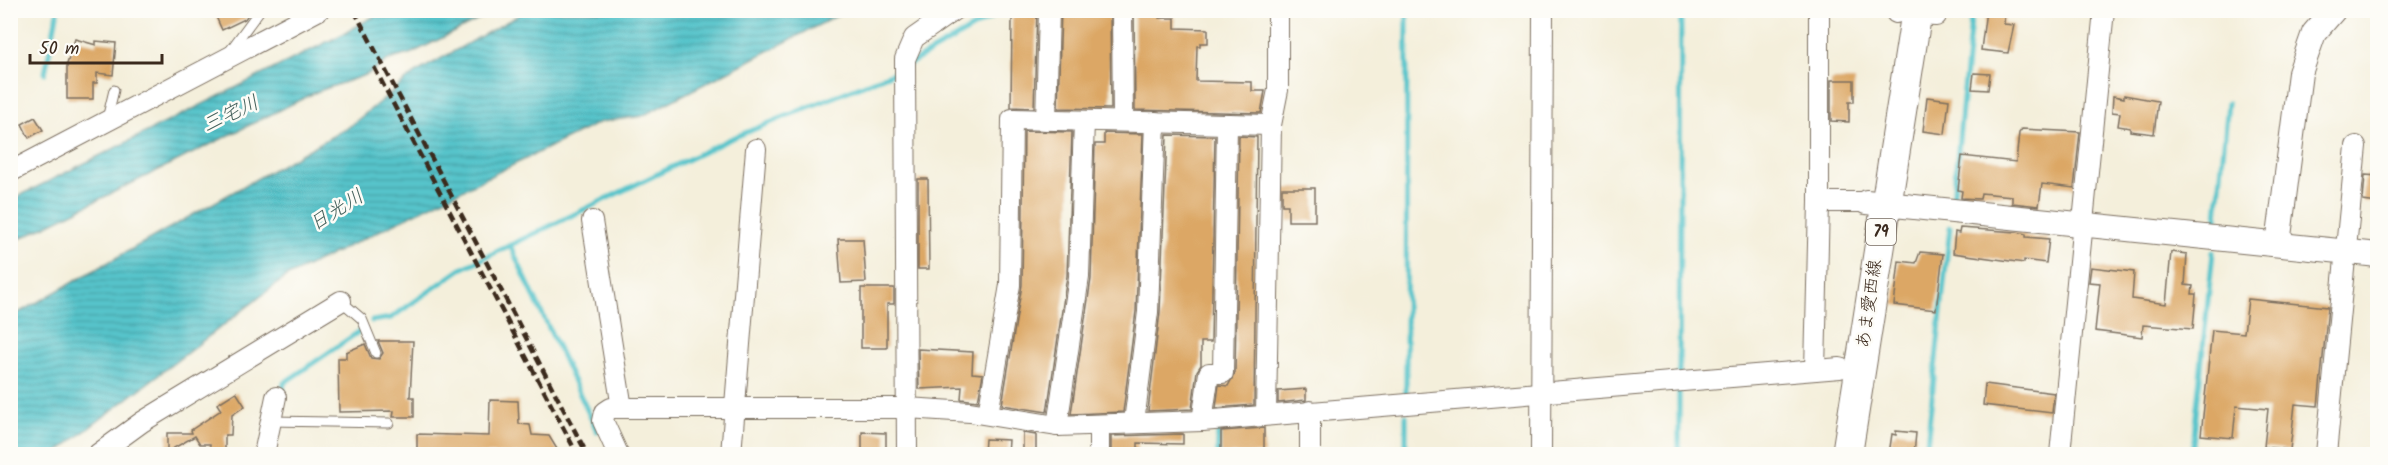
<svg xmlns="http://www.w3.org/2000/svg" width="2388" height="465" font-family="Kalam,'Klee One',sans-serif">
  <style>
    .water { fill: url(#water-rules); stroke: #487774; stroke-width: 1.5 }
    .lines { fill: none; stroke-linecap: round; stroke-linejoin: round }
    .stream { stroke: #56c4cb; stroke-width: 5 }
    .building { fill: #dca765 }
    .service-casing { stroke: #7c6f60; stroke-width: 11 }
    .minor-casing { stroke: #7c6f60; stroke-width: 22 }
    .tertiary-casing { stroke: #7c6f60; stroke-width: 26 }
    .primary-casing { stroke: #7c6f60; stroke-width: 32 }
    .service { stroke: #fff; stroke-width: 9 }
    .minor { stroke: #fff; stroke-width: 20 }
    .tertiary { stroke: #fff; stroke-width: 24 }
    .primary { stroke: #fff; stroke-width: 30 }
    .rail { stroke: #3b2a1e; stroke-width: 4.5; stroke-dasharray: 9 4.5; stroke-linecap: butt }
    .labels { text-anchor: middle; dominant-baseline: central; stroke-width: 5; stroke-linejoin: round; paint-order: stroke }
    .shield { fill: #fdfcf7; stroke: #75695f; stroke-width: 1.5 }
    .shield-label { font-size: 16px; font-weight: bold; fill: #3b2a1e }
    .street-label { font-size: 18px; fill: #3b2a1e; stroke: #fdfcf7 }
    .water-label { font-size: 20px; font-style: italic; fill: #44605b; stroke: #fdfcf7 }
  </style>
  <defs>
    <pattern id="water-rules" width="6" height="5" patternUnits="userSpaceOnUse" patternTransform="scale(1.5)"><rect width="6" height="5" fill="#56c4cb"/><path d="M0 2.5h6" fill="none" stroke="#489fa4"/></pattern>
  </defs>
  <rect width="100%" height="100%" fill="#fdfcf7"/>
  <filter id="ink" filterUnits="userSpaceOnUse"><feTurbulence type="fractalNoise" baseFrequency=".0167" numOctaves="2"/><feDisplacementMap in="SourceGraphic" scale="12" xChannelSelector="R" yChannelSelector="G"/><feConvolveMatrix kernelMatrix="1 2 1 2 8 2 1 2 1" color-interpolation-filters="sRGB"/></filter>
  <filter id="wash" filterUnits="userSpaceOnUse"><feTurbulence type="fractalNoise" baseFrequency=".008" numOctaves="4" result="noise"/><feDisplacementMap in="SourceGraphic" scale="24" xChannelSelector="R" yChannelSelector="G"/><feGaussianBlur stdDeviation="1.35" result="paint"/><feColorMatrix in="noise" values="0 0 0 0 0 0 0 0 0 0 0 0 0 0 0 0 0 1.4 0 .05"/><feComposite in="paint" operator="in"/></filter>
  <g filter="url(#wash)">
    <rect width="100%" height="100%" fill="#f4efdb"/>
    <!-- water -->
    <g class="water">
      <path d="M383 11H496L412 53 388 60 368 74 316 92 11 243V200L345 33Z"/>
      <path d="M526 11H846L642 116 600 122 286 277 55 454H11V317L349 127 415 73Z"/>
    </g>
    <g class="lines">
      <!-- stream -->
      <g class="stream">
        <path d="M911 63 1004 10"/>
        <path d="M45 73 58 10"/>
        <path d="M1953 199 1972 10"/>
        <path d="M2216 227 2228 103"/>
        <path d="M510 245 597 431"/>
        <path d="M372 321 391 318 461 269 730 139 895 72"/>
        <path d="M1679 374 1681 10"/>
        <path d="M1679 392V454"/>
        <path d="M1406 395 1407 10"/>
        <path d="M282 397 284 383 360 331"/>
        <path d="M1218 429V454"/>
        <path d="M1406 454V416"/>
        <path d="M1926 454 1950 227"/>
        <path d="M2192 454 2213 252"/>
      </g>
    </g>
    <g id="blocks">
      <!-- building -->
      <g class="building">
        <path d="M213 10H251L245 19 222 30Z"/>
        <path d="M1031 10H1037L1034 108 1011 107 1012 18Z"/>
        <path d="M1061 10H1110L1111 109 1058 108Z"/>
        <path d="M1134 10H1159V18H1175V28L1208 29V43H1200V46H1197L1196 81 1252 82V91H1265L1261 113 1135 110Z"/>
        <path d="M1986 10H2005L2004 24 2014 25 2008 53 1981 50Z"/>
        <path d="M75 39 96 45V41L116 43 113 75 97 73V83H93V99H67V64Z"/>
        <path d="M1974 73 1990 74 1988 90 1972 89Z"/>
        <path d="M1831 80H1854V102H1849V122L1831 121Z"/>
        <path d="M2124 95 2158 101 2154 134 2130 131V128L2118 126 2120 113 2112 112 2113 96 2124 98Z"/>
        <path d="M1927 97 1949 100 1945 134 1923 131Z"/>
        <path d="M35 117 43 130 29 138 22 124Z"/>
        <path d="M2022 129 2080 132 2074 188 2042 184 2039 206 2012 203V196L1981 193 1980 199 1961 198 1962 191 1958 190 1962 156 2016 162 2019 133Z"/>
        <path d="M1024 131 1072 132 1067 276 1047 412 1002 405 1022 285Z"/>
        <path d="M1104 133 1143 134 1136 311 1123 412 1071 414 1091 279 1095 144H1104Z"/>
        <path d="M1167 135 1215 136 1211 342H1201V365L1197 371 1192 409 1148 411 1160 312Z"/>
        <path d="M1239 136 1257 137 1254 405 1216 408 1219 385 1228 386 1235 373Z"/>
        <path d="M2365 175 2378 176V203L2363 201Z"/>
        <path d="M918 179H928L929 269H918Z"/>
        <path d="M1282 188H1315V221H1288V205H1282Z"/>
        <path d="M1960 228 2017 232 2026 234V237L2049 239 2046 263 2024 260V263L1953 253 1955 232 1959 233Z"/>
        <path d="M838 239H863L866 282 841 283Z"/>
        <path d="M1920 252 1943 254 1936 310 1894 305 1899 261 1916 263Z"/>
        <path d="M2171 252 2187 254 2185 285 2193 286 2192 294H2196L2193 329 2143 325 2142 337 2095 331 2100 283 2089 282 2091 267 2134 272 2132 299 2166 304Z"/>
        <path d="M861 288H894V304H887V348H861Z"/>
        <path d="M2248 299 2328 307 2318 406 2295 404 2290 450 2264 447 2268 409 2236 406 2233 438 2201 435 2212 330 2244 333Z"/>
        <path d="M378 341H413L410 397H414V417H393L394 411 339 412 338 358H346V352L365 344 371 358 379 359 383 353Z"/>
        <path d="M918 349 973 352 972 373 983 374 978 401 961 399 962 387 919 389Z"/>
        <path d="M1985 384 2054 393 2052 413 1983 405Z"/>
        <path d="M1306 389V400L1278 403V391Z"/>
        <path d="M236 392 245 406 232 415 231 435H225V454H210V444H200L195 436 167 452V433H192L191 430 221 410 217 404Z"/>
        <path d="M490 400 518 401 519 424 530 425 532 435 549 436 560 454H417V434L489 436Z"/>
        <path d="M1264 428V454H1221V431Z"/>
        <path d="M1896 431 1916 433 1914 454H1889L1892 434 1896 435Z"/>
        <path d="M862 432 886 433V454H862Z"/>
        <path d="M1023 433 1036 435V454H1023Z"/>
        <path d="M1183 434V444L1138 443V454H1111V436Z"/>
        <path d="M985 439 1009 440 1008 454H984Z"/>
      </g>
    </g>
  </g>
  <g filter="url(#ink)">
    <use href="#blocks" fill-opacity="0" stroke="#7c6f60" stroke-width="1.5"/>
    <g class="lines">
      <defs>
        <g id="service">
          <path d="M229 52 260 10"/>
          <path d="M107 119 114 90"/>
          <path d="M10 146 11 145"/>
          <path d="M341 301 362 319 376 353"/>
          <path d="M271 421 389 423"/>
        </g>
        <g id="minor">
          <path d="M1122 10 1123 121"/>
          <path d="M1819 10V202H1866"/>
          <path d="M1894 10 1896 13"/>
          <path d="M1916 15 1936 16 1937 10"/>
          <path d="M1046 120 1049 10"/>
          <path d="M10 172 319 10"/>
          <path d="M592 221 622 408"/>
          <path d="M1815 370 1819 202"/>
          <path d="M1310 411V454"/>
          <path d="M988 414 1010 285 1012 119 1271 125"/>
          <path d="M1266 415 1271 125 1278 90V10"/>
          <path d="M1202 421 1209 373H1223L1227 124"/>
          <path d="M1134 422 1148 312 1155 122"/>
          <path d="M1099 425V454"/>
          <path d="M1057 426 1079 277 1084 121"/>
          <path d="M98 454 142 422 341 301"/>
          <path d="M264 454 276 397"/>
          <path d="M618 454 603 421 605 412 611 408H907L970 412 1057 426 1202 421 1840 368"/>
          <path d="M731 454 756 149"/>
          <path d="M907 454 905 59 914 38 954 10"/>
          <path d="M1541 454 1543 10"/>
          <path d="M2060 454 2104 10"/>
          <path d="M2326 454 2356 146"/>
        </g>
        <g id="tertiary">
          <path d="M1866 202 2378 255"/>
          <path d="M2278 244 2300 73 2314 33 2334 10"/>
        </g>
        <path id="primary" d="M1847 454 1917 10"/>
      </defs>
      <!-- service casing -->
      <use href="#service" class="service-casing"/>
      <!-- minor casing -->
      <use href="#minor" class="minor-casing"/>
      <!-- tertiary casing -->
      <use href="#tertiary" class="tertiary-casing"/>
      <!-- primary casing -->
      <use href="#primary" class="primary-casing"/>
      <!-- service -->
      <use href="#service" class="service"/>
      <!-- minor -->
      <use href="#minor" class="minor"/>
      <!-- tertiary -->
      <use href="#tertiary" class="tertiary"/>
      <!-- primary -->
      <use href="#primary" class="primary"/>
      <!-- rail -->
      <g class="rail">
        <path d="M354 10 587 454"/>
        <path d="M374 67 577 454"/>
      </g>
    </g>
  </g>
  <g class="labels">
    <!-- shield labels -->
    <rect class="shield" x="1866" y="219" width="30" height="26" rx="4.5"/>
    <g class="shield-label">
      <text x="1881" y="232">79</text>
    </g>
    <!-- street labels -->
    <g class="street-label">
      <text transform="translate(1870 304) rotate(-82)">あま愛西線</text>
    </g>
    <!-- water labels -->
    <g class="water-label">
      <text transform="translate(231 115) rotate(-25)">三宅川</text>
      <text transform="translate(337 211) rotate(-32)">日光川</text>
    </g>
  </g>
  <!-- margin -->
  <rect width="2388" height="465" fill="none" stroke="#fdfcf7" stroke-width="36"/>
  <!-- scale -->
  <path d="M30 54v9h132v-9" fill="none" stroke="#3b2a1e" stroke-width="3"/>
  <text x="39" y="54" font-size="18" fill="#3b2a1e" stroke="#fdfcf7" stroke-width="4.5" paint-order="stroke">50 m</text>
</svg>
